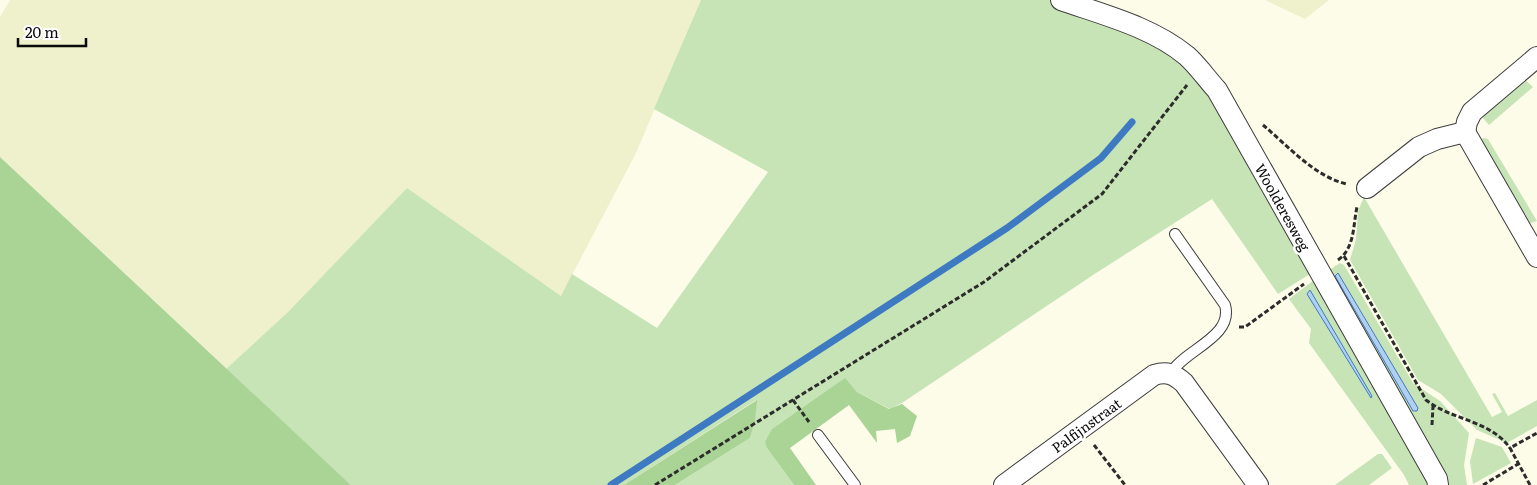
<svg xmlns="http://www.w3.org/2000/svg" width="1537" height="485" font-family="Literata,serif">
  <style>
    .farmland { fill: #eef1cb }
    .green { fill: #c7e4b6; fill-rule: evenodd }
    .forest { fill: #a9d496 }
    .water { fill: #b1d0f1; stroke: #3e7ac2 }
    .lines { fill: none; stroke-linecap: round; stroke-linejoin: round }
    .stream { stroke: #3e7ac2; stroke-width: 7 }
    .lane-casing { stroke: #3d3d3d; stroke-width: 12 }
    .street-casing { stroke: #3d3d3d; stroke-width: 22 }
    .path { stroke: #2c2c2c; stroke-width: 3; stroke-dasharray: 5 2.5; stroke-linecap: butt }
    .lane { stroke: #fff; stroke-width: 10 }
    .street { stroke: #fff; stroke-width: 20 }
    .labels { text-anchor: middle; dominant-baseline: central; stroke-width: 5; stroke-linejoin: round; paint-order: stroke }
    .street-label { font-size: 14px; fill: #0a0a0a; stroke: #fff }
  </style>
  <rect width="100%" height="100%" fill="#fdfce9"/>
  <!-- farmland -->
  <g class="farmland">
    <path d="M10 0H701L636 153 561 296 407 188 288 312 226 369 0 157V17Z"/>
    <path d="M1265 0H1329L1305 19Z"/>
  </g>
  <!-- green -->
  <g class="green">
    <path d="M701 0H1049L1153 39 1206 84 1310 274 1278 294 1212 199 1093 275 902 403 890 409 857 392 845 379 772 429 767 448 794 485H675L750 438 755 422 756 400 624 485H351L226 369 288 312 407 188 561 296 572 274 657 328 768 172 654 109Z"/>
    <path d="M1524 79 1533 87 1489 125 1482 117Z"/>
    <path d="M1483 138 1488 139 1537 221 1528 224 1479 140Z"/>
    <path d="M1364 197 1492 417 1502 412 1492 394 1495 393 1508 416 1537 400V426L1507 443 1477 430 1441 394 1418 380 1350 260 1356 239 1358 211Z"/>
    <path d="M1340 263 1344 265 1413 383 1440 401 1469 433 1464 465 1467 485H1446L1328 271ZM1338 273 1380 343 1415 412 1335 276Z"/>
    <path d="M1314 280 1431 485H1409L1404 475 1309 343 1311 329 1289 299Z"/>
    <path d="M1476 438 1502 447 1511 463 1473 484 1470 461Z"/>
    <path d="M1378 454H1382L1392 468 1369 485H1335Z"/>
  </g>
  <!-- forest -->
  <g class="forest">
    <path d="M0 157 351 485H0Z"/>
    <path d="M845 378 857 392 889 409 902 404 917 416 910 436 897 443 895 429 876 431 877 443 849 405 790 448 816 485H794L767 448 765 442 772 429Z"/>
    <path d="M757 400 755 422 750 438 675 485H624Z"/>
  </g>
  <!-- water -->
  <g class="water">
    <path d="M1338 273 1418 408 1417 411H1413L1335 276Z"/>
    <path d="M1310 290 1372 396 1371 398 1307 294Z"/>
  </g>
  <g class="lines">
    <!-- stream -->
    <path class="stream" d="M611 485 1007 228 1101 158 1132 122"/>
    <defs>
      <g id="lane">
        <path d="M1171 373C1184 350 1234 337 1225 305L1175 234"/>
        <path d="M818 435 855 485"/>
      </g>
      <g id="street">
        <path d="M1061 0C1104 15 1152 27 1187 56 1198 66 1207 79 1217 90L1437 479 1438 485"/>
        <path d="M1465 132 1537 257"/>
        <path d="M1465 132 1467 122 1472 112 1537 57"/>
        <path d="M1367 188 1419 147 1437 139 1465 132"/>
        <path d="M1004 485 1154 375C1167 371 1174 374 1184 383L1258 485"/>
      </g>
    </defs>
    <!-- lane casing -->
    <use href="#lane" class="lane-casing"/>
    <!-- street casing -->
    <use href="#street" class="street-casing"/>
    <!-- path -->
    <g class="path">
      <path d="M1263 125C1288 146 1315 177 1347 184"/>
      <path d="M1344 256 1426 400C1451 420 1490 420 1510 448"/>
      <path d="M1338 260C1355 248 1353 225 1357 207"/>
      <path d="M1239 327H1245L1304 284"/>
      <path d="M793 400 809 422"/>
      <path d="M1432 425 1433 406"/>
      <path d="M1094 445 1125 485"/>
      <path d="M655 485 984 282 1102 194 1187 85"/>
      <path d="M1483 485 1518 464"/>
      <path d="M1530 485 1510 448 1537 433"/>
    </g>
    <!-- lane -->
    <use href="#lane" class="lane"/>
    <!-- street -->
    <use href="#street" class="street"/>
  </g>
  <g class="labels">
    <!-- street labels -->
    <g class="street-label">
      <text transform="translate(1283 207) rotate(61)">Woolderesweg</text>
      <text transform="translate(1086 425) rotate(-36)">Palfijnstraat</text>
    </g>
  </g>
  <!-- scale -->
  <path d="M18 38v8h68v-8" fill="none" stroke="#0a0a0a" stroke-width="2.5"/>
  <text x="25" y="38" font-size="15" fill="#0a0a0a" stroke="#ffffff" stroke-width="4" paint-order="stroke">20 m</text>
</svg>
